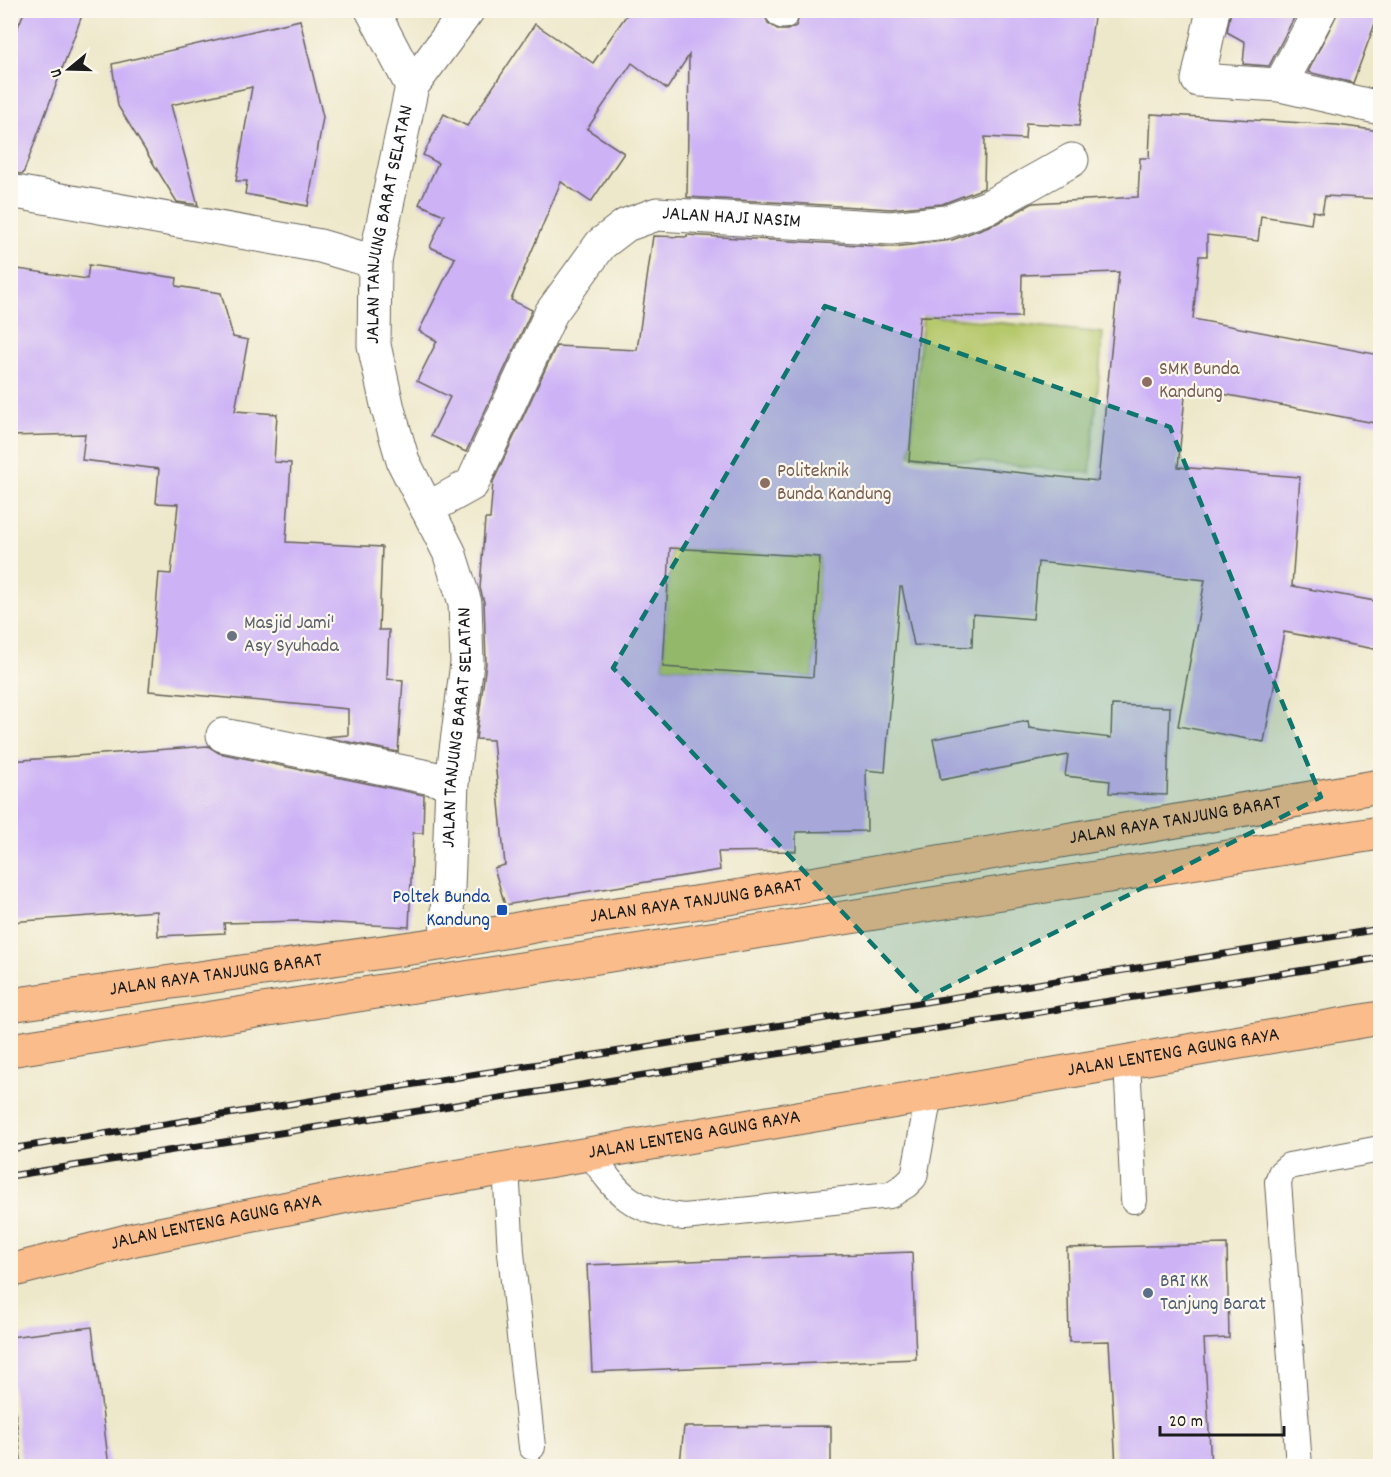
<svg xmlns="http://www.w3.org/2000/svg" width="1391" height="1477" font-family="Dekko,sans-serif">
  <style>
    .green { fill: #b5c86b; stroke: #687244; stroke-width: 1.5 }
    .building { fill: #cdb3f6; fill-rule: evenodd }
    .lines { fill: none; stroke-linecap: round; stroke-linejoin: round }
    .service-casing { stroke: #666359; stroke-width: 28 }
    .minor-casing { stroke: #666359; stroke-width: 35 }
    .primary-casing { stroke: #666359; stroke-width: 35 }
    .service { stroke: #fff; stroke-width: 26 }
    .minor { stroke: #fff; stroke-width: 33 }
    .primary { stroke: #f9bc8a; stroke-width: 33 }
    .rail-casing { stroke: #1c1c1c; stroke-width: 7 }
    .rail { stroke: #fbf7ec; stroke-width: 4.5; stroke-dasharray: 14; stroke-linecap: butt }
    .marked { fill: #0f766e; fill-opacity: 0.2; stroke: #0f766e; stroke-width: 4.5; stroke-dasharray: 12 8; stroke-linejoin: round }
    .education-dot { fill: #8d6e63; stroke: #fbf7ec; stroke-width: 2 }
    .worship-dot { fill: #6b7280; stroke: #fbf7ec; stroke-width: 2 }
    .transit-dot { fill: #1a4fb4; stroke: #fbf7ec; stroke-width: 2 }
    .service-dot { fill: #5c6f8a; stroke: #fbf7ec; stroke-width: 2 }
    .labels { text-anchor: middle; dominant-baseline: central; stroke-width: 4.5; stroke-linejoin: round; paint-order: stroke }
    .street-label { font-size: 20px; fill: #1c1c1c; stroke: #fbf7ec }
    .education-label { font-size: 20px; fill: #785e54; stroke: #fbf7ec; text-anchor: start }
    .worship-label { font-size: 20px; fill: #5b616d; stroke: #fbf7ec; text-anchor: start }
    .transit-label { font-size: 20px; fill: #164399; stroke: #fbf7ec; text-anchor: end }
    .service-label { font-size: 20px; fill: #4e5e75; stroke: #fbf7ec; text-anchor: start }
  </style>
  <rect width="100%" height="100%" fill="#fbf7ec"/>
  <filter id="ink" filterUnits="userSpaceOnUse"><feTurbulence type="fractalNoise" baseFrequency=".0167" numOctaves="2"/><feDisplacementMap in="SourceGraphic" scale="12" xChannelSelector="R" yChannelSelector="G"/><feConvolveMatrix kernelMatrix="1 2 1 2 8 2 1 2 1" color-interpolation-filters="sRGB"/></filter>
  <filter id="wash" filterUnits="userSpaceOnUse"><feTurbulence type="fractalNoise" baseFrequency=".008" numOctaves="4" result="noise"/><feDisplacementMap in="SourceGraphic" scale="24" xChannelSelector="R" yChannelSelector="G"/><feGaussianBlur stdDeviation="1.35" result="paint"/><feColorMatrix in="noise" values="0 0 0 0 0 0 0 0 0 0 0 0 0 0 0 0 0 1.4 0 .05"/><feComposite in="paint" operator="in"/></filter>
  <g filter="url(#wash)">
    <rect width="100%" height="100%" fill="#eee8cb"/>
    <!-- green -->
    <g class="green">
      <path d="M923 315 1103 333 1090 473 910 455Z"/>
      <path d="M670 548 820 557 813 677 663 667Z"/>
    </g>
    <g id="blocks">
      <!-- building -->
      <g class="building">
        <path d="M25 10H84L23 174 10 173V46Z"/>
        <path d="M630 10H763L768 23 779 30H787L796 26 801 10H1095L1079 126 1026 123 1025 139 985 137 984 188 942 204 891 209 687 197 689 55 667 89 632 63 587 129 624 153 591 202 561 182 511 300 532 310 466 452 431 436 450 397 417 381 437 341 419 331 455 258 430 247 444 215 419 204 438 163 423 155 444 114 467 126 535 24 593 63Z"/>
        <path d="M1231 10H1289L1296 14 1269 66 1243 64 1245 42 1227 32Z"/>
        <path d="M1339 10H1380L1353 83 1308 72Z"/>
        <path d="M300 20 323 117 308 206 245 194 247 181H236L252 87 171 105 198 205 177 202 118 106 112 64Z"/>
        <path d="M1151 114 1337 125 1380 131V199L1325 196 1322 213 1313 211 1311 224 1261 216 1258 241 1207 235V256H1199L1193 319 1380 355V424L1186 387 1178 467 1300 477 1292 586 1380 602V650L1284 632 1264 742 1178 726 1205 580 1038 562 1033 619 973 614 972 647 914 645 902 587H900L885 772 866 770 867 831 796 832V851L718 852 720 870 505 905 494 868 505 865 493 740 476 739 486 663 484 602 480 588 485 519H490L493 482 556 346 637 350 653 236 687 237V235L893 247 952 240 997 223 1033 203 1138 197 1140 158H1149ZM1119 272 1098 481 909 461 920 316 1021 317 1022 275ZM670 548 820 557 813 677 663 667Z"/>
        <path d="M89 265 177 278 176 286 221 293 233 337 248 340 235 411 277 414 274 462 291 463 286 542 382 547 379 630H389L387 679 403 680 398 752 324 737 348 735V709L149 691 159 573 171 574 178 504 156 503 159 469 82 460 85 434 10 436V273L17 274 18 269 87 279Z"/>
        <path d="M1112 705 1170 707 1167 795 1109 793 1110 781 1065 776 1068 755 941 780 933 739 1028 721 1029 728 1111 738Z"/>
        <path d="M208 746 219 753 424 795 423 833H413L409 927 298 921 224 923 225 933 158 936 157 911 10 922V761Z"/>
        <path d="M1227 1244 1229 1338 1204 1339 1211 1467H1116L1109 1341 1069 1342 1067 1248Z"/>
        <path d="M912 1252 916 1359 592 1372 587 1265Z"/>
        <path d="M92 1327 109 1467H22L10 1369V1337Z"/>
        <path d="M831 1426V1467H729V1463H680L684 1427Z"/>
      </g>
    </g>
  </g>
  <g filter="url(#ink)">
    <use href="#blocks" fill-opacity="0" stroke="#666359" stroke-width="1.5"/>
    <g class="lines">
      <defs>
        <g id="service">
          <path d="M1127 1062 1134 1200"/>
          <path d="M590 1153C618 1195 632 1211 684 1217L890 1195 906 1185 914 1177 929 1095"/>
          <path d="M506 1168 511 1253 532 1447"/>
          <path d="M1299 1466 1278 1182 1281 1173 1289 1166 1380 1149"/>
        </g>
        <g id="minor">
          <path d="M372 10 412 86"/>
          <path d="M781 10 783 12"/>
          <path d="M1213 10 1198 80 1280 85 1380 108"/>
          <path d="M1280 85 1320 10"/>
          <path d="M10 191 320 246 375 262"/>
          <path id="s1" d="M427 509 472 484 551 313 601 244 626 225 657 214 891 228 946 222 988 207 1072 160"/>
          <path d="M223 735 452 782"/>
          <path id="s2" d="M446 943 452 782 467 663 465 603 449 552 403 461 388 409 374 345 375 262 412 86 468 10"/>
        </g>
        <g id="primary">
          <path id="s3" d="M10 1005 446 943 539 925 729 898 1380 786"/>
          <path d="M10 1050 1380 833"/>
          <path id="s4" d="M10 1271 135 1239 367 1192 1380 1018"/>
        </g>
      </defs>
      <!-- service casing -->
      <use href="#service" class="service-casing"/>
      <!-- minor casing -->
      <use href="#minor" class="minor-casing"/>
      <!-- primary casing -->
      <use href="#primary" class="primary-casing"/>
      <!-- service -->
      <use href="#service" class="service"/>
      <!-- minor -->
      <use href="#minor" class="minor"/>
      <!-- primary -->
      <use href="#primary" class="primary"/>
      <defs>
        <g id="rail">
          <path d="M10 1149 1380 929"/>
          <path d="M10 1176 1380 958"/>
        </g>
      </defs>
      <!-- rail casing -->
      <use href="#rail" class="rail-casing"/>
      <!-- rail -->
      <use href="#rail" class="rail"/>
    </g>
  </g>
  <!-- marked area -->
  <path class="marked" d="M825 306 1170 427 1321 797 924 999 613 668Z"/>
  <!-- markers -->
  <g class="education-dot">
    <circle cx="1147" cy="382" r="6"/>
    <circle cx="765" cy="483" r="6"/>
  </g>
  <circle class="worship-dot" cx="232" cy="636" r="6"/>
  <rect class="transit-dot" x="496" y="904" width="12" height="12" rx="3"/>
  <circle class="service-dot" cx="1148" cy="1293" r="6"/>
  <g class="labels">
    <!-- street labels -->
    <g class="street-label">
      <text stroke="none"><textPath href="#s1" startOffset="464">JALAN HAJI NASIM</textPath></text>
      <text stroke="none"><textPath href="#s2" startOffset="738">JALAN TANJUNG BARAT SELATAN</textPath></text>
      <text stroke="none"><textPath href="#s2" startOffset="216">JALAN TANJUNG BARAT SELATAN</textPath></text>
      <text stroke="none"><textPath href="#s3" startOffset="1180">JALAN RAYA TANJUNG BARAT</textPath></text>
      <text stroke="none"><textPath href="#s3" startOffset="694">JALAN RAYA TANJUNG BARAT</textPath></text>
      <text stroke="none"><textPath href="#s3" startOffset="208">JALAN RAYA TANJUNG BARAT</textPath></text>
      <text stroke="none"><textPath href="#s4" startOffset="1184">JALAN LENTENG AGUNG RAYA</textPath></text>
      <text stroke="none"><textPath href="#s4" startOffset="698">JALAN LENTENG AGUNG RAYA</textPath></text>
      <text stroke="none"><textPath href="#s4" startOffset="212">JALAN LENTENG AGUNG RAYA</textPath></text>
    </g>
    <!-- education labels -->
    <g class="education-label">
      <text x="1159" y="370">SMK Bunda<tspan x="1159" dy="23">Kandung</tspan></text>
      <text x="777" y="472">Politeknik<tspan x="777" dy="23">Bunda Kandung</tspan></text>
    </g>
    <!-- worship labels -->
    <g class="worship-label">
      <text x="244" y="624">Masjid Jami'<tspan x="244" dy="23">Asy Syuhada</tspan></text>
    </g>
    <!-- transit labels -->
    <g class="transit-label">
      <text x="490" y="898">Poltek Bunda<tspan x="490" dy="23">Kandung</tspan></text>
    </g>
    <!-- service labels -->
    <g class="service-label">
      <text x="1160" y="1282">BRI KK<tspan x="1160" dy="23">Tanjung Barat</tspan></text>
    </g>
  </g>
  <!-- margin -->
  <rect width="1391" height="1477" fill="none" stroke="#fbf7ec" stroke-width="36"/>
  <!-- north arrow -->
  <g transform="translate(69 69) rotate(251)" stroke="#fbf7ec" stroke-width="4.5" paint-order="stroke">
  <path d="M0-4.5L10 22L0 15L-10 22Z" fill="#1c1c1c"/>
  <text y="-9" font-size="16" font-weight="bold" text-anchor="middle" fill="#1c1c1c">U</text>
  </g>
  <!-- scale -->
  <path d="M1160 1426v9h124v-9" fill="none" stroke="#1c1c1c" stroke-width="3"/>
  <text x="1169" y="1426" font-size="18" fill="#1c1c1c" stroke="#fbf7ec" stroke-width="4.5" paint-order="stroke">20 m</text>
</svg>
